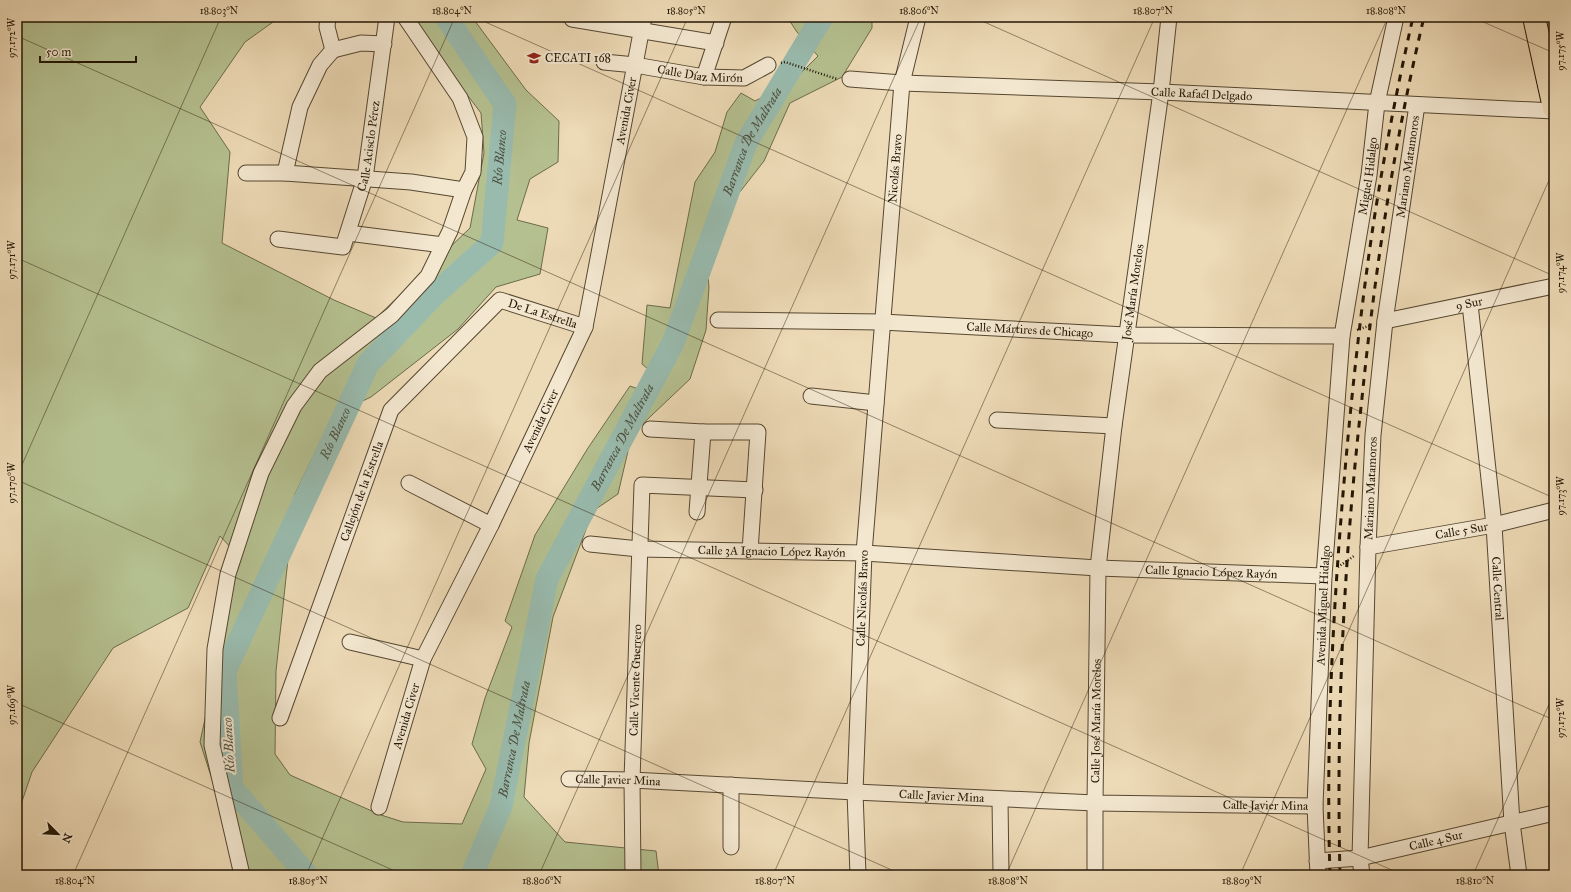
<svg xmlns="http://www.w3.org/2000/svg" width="1571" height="892" font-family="'IM FELL Great Primer',serif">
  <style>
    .green { fill: #b5c090; stroke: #6c6b4a }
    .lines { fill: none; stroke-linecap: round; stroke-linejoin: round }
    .river { stroke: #99bbae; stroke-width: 23 }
    .street-casing { stroke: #564730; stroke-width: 17 }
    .primary-casing { stroke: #231604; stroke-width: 24 }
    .path { stroke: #231604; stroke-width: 2.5; stroke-dasharray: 1 2; stroke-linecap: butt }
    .street { stroke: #f3e7d0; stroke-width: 15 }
    .primary { stroke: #eddab6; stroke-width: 22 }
    .rail { stroke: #231604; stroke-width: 3; stroke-dasharray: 7 7; stroke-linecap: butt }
    .ticks { fill: none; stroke: #231604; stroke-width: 1; stroke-opacity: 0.45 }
    .labels { text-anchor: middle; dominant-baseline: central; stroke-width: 4; stroke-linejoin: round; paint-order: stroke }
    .poi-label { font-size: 12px; fill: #231604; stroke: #f3e7d0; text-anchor: start }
    .street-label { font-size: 12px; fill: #231604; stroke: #f3e7d0 }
    .water-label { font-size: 13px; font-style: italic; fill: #4c5040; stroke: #f3e7d0 }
    .neatline { fill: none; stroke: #231604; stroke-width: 1.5 }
    .ticks-label { font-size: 10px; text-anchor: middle; fill: #231604 }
  </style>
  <rect width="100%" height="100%" fill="#eddab6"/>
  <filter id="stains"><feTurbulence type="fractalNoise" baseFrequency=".005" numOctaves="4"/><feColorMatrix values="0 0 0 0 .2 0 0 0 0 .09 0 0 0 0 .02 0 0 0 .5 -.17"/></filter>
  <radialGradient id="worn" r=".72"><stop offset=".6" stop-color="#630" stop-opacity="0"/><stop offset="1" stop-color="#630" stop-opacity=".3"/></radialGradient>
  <!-- green -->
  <path class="green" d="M17 17H280L245 42 200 107 230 152 222 243 334 300 376 318 470 228 484 153 481 113 408 17H472L526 90 559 121 558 162 530 179 517 220 548 228 540 274 496 287 458 329 371 397 333 415 295 494 276 671 275 754 290 775 381 815 403 822 462 824 486 769 472 744 485 698 512 627 505 621 535 535 588 448 630 386 641 390 655 375 642 364 647 305 670 308 695 182 715 152 727 112 741 93 755 101 793 81 818 56 797 32 787 17H872V28L842 77 790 103 764 161 704 238 709 287 706 330 690 379 632 434 618 494 593 511 553 617 529 743 524 797 565 842 656 851 659 875H252L236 854 200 742 224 630 233 550 220 536 188 608 113 648 32 772 17 816Z"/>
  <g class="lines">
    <!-- river -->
    <g class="river">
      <path id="s1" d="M307 875 232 788 225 671 368 364 434 295 492 243 505 104 446 17"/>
      <path id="s2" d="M472 875 501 806 547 579 673 343 746 143 822 17"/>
    </g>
    <defs>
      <g id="street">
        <path d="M328 17 327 27 333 50"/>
        <path d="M572 17V19L716 43"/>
        <path d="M333 50 361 43 384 44"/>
        <path id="s3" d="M604 62 635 65 704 77 744 78 768 65"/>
        <path d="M704 77 724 17"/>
        <path id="s4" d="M850 79 902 83 1161 92 1554 111"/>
        <path d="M246 173H285L411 182 464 190"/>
        <path d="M285 173 300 107 320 65 333 50"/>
        <path d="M348 233 443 245"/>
        <path id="s5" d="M278 239 343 247 365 178 387 17"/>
        <path id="s6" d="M1470 304 1494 525 1512 823 1519 875"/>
        <path id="s7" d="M718 320 882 322 1126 335 1342 336"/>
        <path id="s8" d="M1385 321 1554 286"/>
        <path d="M811 396 876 403"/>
        <path d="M997 420 1114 426"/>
        <path d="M650 429 703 432H758L750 551"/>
        <path d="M409 483 491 525"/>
        <path d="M697 512 703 432"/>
        <path id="s9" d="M590 544 639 549 864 553 1098 568 1324 576"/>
        <path id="s10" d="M1368 547 1494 525 1554 510"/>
        <path d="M350 642 423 659"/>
        <path id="s11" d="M280 718 391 410 500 300 585 327"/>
        <path id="s12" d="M569 779 632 780 855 792 1095 803 1315 806"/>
        <path d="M1000 799 1001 875"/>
        <path id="s13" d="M379 807 423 659 491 525 585 327 644 17"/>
        <path d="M731 847V785"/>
        <path id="s14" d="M1317 861 1360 858 1554 813"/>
        <path d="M242 875 212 745 215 649 228 574 261 473 294 406 320 371 392 315 428 276 450 231 464 190 473 172 475 137 460 98 405 17"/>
        <path id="s15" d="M633 875 632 780 642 485 755 490"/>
        <path id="s16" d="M858 875 855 792 864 553 902 83 918 17"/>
        <path id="s17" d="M1095 875V803L1098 568 1114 426 1161 92 1169 17"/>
        <path id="s18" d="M1318 875 1315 806 1324 576 1342 336 1369 175 1377 103 1396 17"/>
        <path id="s19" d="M1362 875 1360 858 1368 547 1373 435 1385 321 1417 105"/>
      </g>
      <path id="primary" d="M1534 17 1554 108"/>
    </defs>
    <!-- street casing -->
    <use href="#street" class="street-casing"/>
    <!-- primary casing -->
    <use href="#primary" class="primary-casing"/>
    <!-- path -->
    <g class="path">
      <path d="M781 63 785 62 837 79"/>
      <path d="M1357 330 1371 325"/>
      <path d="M1338 567 1354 556"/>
    </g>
    <!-- street -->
    <use href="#street" class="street"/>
    <!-- primary -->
    <use href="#primary" class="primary"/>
    <!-- rail -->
    <g class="rail">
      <path d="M1330 875C1326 752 1332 629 1342 506 1349 420 1358 333 1370 247 1381 170 1396 93 1413 17"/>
      <path d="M1340 875C1336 716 1344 557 1362 398 1375 270 1394 143 1424 17"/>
    </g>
  </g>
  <!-- ticks -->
  <path class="ticks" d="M474 17 1554 498M973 17 1554 276M1472 17 1554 53M17 36 1554 720M17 258 1403 875M17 476 221 17M17 480 903 875M17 703 404 875M73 875 455 17M306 875 688 17M539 875 921 17M773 875 1155 17M1006 875 1388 17M1240 875 1554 169M1473 875 1554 693"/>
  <!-- icons -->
  <defs>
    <symbol id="school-bare" viewBox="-9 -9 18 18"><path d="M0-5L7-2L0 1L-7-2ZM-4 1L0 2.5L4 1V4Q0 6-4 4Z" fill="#8f2418" stroke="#f3e7d0" stroke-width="2.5" paint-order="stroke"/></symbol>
  </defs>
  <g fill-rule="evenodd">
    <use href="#school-bare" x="524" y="48" width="20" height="20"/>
  </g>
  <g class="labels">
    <!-- poi labels -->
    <g class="poi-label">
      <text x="545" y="58">CECATI 168</text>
    </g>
    <!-- street labels -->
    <g class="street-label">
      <text stroke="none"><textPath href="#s3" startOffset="97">Calle Díaz Mirón</textPath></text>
      <text stroke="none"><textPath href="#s4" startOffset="352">Calle Rafaél Delgado</textPath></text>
      <text stroke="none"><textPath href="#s13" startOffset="744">Avenida Civer</textPath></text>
      <text stroke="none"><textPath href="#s5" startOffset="170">Calle Acisclo Pérez</textPath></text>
      <text stroke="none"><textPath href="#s19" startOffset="711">Mariano Matamoros</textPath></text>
      <text stroke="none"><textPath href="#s16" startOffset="708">Nicolás Bravo</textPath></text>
      <text stroke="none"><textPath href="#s18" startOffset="702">Miguel Hidalgo</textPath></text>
      <text stroke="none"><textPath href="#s17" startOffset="585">José María Morelos</textPath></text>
      <text stroke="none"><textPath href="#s8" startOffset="86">9 Sur</textPath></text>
      <text stroke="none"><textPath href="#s11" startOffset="527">De La Estrella</textPath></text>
      <text stroke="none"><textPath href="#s7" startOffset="312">Calle Mártires de Chicago</textPath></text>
      <text stroke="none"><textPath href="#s13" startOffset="420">Avenida Civer</textPath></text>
      <text stroke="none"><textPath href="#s19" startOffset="387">Mariano Matamoros</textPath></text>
      <text stroke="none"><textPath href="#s11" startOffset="241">Callejón de la Estrella</textPath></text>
      <text stroke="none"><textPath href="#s10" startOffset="95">Calle 5 Sur</textPath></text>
      <text stroke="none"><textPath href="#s9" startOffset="182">Calle 3A Ignacio López Rayón</textPath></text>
      <text stroke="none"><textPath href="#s9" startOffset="622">Calle Ignacio López Rayón</textPath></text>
      <text stroke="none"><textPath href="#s6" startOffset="286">Calle Central</textPath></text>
      <text stroke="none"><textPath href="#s16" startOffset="277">Calle Nicolás Bravo</textPath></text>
      <text stroke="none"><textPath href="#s18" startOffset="270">Avenida Miguel Hidalgo</textPath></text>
      <text stroke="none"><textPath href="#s15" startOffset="195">Calle Vicente Guerrero</textPath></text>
      <text stroke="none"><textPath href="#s13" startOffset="95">Avenida Civer</textPath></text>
      <text stroke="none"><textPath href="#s17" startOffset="154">Calle José María Morelos</textPath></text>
      <text stroke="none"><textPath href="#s12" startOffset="49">Calle Javier Mina</textPath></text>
      <text stroke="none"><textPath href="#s12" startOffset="373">Calle Javier Mina</textPath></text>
      <text stroke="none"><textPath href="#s12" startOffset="697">Calle Javier Mina</textPath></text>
      <text stroke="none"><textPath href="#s14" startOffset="121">Calle 4 Sur</textPath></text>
    </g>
    <!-- water labels -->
    <g class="water-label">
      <text stroke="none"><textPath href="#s2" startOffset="791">Barranca De Maltrata</textPath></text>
      <text stroke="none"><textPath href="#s1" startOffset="830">Río Blanco</textPath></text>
      <text stroke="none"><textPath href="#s1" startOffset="494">Río Blanco</textPath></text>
      <text stroke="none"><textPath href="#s2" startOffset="467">Barranca De Maltrata</textPath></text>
      <text stroke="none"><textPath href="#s2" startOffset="143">Barranca De Maltrata</textPath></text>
      <text transform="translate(229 745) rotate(-93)">Río Blanco</text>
    </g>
  </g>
  <!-- margin -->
  <rect width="1571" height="892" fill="none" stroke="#eddab6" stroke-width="44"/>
  <!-- north arrow -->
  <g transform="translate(58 834) rotate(114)" stroke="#f3e7d0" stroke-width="3" paint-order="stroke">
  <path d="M0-3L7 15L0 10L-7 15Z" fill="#231604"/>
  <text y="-6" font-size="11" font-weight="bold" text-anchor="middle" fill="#231604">N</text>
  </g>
  <!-- scale -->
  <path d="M40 56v6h96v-6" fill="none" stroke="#231604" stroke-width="2"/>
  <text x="46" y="56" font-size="12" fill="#231604" stroke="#f3e7d0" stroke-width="3" paint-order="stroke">50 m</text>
  <rect x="22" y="22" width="1527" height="848" class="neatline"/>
  <g class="ticks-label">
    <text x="219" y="14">18.803°N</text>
    <text x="452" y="14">18.804°N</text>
    <text x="686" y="14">18.805°N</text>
    <text x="919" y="14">18.806°N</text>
    <text x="1153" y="14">18.807°N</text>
    <text x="1386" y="14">18.808°N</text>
    <text transform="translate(11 38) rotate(-90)" y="4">97.172°W</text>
    <text transform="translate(1560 51) rotate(-90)" y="4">97.175°W</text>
    <text transform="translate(11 260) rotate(-90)" y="4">97.171°W</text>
    <text transform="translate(1560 273) rotate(-90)" y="4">97.174°W</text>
    <text transform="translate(11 483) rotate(-90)" y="4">97.170°W</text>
    <text transform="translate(1560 496) rotate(-90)" y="4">97.173°W</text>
    <text transform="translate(11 705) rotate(-90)" y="4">97.169°W</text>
    <text transform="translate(1560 718) rotate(-90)" y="4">97.172°W</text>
    <text x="75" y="884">18.804°N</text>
    <text x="308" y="884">18.805°N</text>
    <text x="542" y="884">18.806°N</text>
    <text x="775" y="884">18.807°N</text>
    <text x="1008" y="884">18.808°N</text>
    <text x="1242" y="884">18.809°N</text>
    <text x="1475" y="884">18.810°N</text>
  </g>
  <rect width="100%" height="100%" filter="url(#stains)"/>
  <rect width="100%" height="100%" fill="url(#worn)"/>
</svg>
